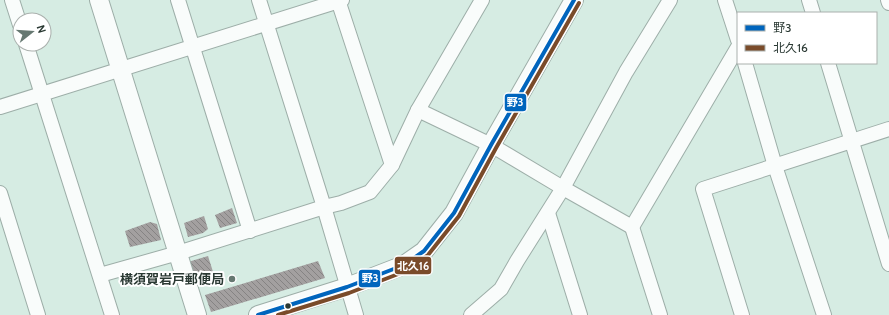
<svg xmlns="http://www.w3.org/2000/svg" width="889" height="315" font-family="Cabin,'Noto Sans JP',sans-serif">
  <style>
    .building { fill: url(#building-back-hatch) }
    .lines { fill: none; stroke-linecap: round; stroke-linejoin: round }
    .minor-casing { stroke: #9daea8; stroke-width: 16 }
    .tertiary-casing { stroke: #9daea8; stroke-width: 20 }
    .minor { stroke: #f9fcfb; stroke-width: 14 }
    .tertiary { stroke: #f9fcfb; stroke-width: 18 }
    .bus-1-casing { stroke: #fff; stroke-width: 7 }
    .bus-2-casing { stroke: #fff; stroke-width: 7 }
    .bus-1 { stroke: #0065bd; stroke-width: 4 }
    .bus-2 { stroke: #7a4b2a; stroke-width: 4 }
    .poi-dot { fill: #667871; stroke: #fff; stroke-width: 1.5 }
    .bus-dot { fill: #2a3933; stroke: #fff; stroke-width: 1.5 }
    .labels { text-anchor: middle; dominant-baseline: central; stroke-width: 4; stroke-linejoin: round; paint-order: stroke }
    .poi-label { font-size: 13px; font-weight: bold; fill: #2a3933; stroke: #fff; text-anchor: end }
    .line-badge { stroke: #fff; stroke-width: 1.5 }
    .badge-label { font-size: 11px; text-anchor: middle; font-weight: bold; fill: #fff }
  </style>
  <defs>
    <pattern id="building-back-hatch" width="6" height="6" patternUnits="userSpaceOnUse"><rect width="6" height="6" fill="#a3a0a0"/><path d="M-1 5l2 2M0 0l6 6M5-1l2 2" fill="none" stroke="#858383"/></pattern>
  </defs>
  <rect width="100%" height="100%" fill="#d6ece3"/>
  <!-- building -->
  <g class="building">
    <path d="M232 208 237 223 220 228 215 215Z"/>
    <path d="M204 216 208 229 203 233 188 237 184 223Z"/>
    <path d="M150 222 157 224 161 240 130 247 125 231Z"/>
    <path d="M208 256 215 278 195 284 188 262Z"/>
    <path d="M318 261 325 278 211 312 205 295Z"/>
  </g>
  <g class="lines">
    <defs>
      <g id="minor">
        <path d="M12 0 20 25"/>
        <path d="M178 0 250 231"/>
        <path d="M259 0 324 207 356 315"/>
        <path d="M338 0 392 165"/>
        <path d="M725 0 738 40"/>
        <path d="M809 0 813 13"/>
        <path d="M888 0 889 3"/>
        <path d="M26 44 112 315"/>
        <path d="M745 63 775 166 824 315"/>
        <path d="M828 63 889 264"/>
        <path d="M0 107 342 0"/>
        <path d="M418 110 491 145 563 188 632 227 738 47"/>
        <path d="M0 193 38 315"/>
        <path d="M548 213 580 315"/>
        <path d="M632 227 660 315"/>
        <path d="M100 275 178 253 324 207 341 203 370 192 392 165 418 110 482 0"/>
        <path d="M471 315 501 289 517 261 563 188 626 72 670 0"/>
        <path d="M742 315 703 189 889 129"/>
      </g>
      <g id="tertiary">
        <path d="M99 0 197 315"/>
        <path d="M258 315 347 287 404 265 424 251 454 213 491 145 574 0"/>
      </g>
    </defs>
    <!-- minor casing -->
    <use href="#minor" class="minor-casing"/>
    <!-- tertiary casing -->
    <use href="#tertiary" class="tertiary-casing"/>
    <!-- minor -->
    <use href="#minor" class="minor"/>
    <!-- tertiary -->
    <use href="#tertiary" class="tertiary"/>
    <defs>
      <path id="bus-1" d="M258 315 347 287 404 265 424 251 454 213 491 145 574 0"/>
      <path id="bus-2" d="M278 315 349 293 406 271 428 255 459 216 496 148 579 3"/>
    </defs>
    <!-- bus-1 casing -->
    <use href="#bus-1" class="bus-1-casing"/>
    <!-- bus-2 casing -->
    <use href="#bus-2" class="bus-2-casing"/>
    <!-- bus-1 -->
    <use href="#bus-1" class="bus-1"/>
    <!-- bus-2 -->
    <use href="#bus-2" class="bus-2"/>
  </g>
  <!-- markers -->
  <circle class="poi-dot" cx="232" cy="279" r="4"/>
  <circle class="bus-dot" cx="288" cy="306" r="3.5"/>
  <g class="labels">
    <!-- poi labels -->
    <g class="poi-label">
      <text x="224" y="279">横須賀岩戸郵便局</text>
    </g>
  </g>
  <g class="line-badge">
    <rect x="504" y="93" width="23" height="19" rx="4" fill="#0065bd"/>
    <rect x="394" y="256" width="38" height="19" rx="4" fill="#7a4b2a"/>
    <rect x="358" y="269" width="23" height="19" rx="4" fill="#0065bd"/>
  </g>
  <g class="badge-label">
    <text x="515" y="106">野3</text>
    <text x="413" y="270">北久16</text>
    <text x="370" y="282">野3</text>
  </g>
  <!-- legend -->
  <rect x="737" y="12" width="140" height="52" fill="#ffffff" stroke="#aab0ad"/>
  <rect x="745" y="25" width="20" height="6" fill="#0065bd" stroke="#aab0ad"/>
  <text x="773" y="32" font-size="12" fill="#2a3933">野3</text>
  <rect x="745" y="45" width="20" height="6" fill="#7a4b2a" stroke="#aab0ad"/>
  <text x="773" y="52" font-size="12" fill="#2a3933">北久16</text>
  <!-- north arrow -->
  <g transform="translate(32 32) rotate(73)"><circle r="19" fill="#ffffff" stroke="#aab0ad"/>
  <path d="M0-3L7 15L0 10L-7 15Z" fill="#667871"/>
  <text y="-6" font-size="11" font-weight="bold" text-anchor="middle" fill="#2a3933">N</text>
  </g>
</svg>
